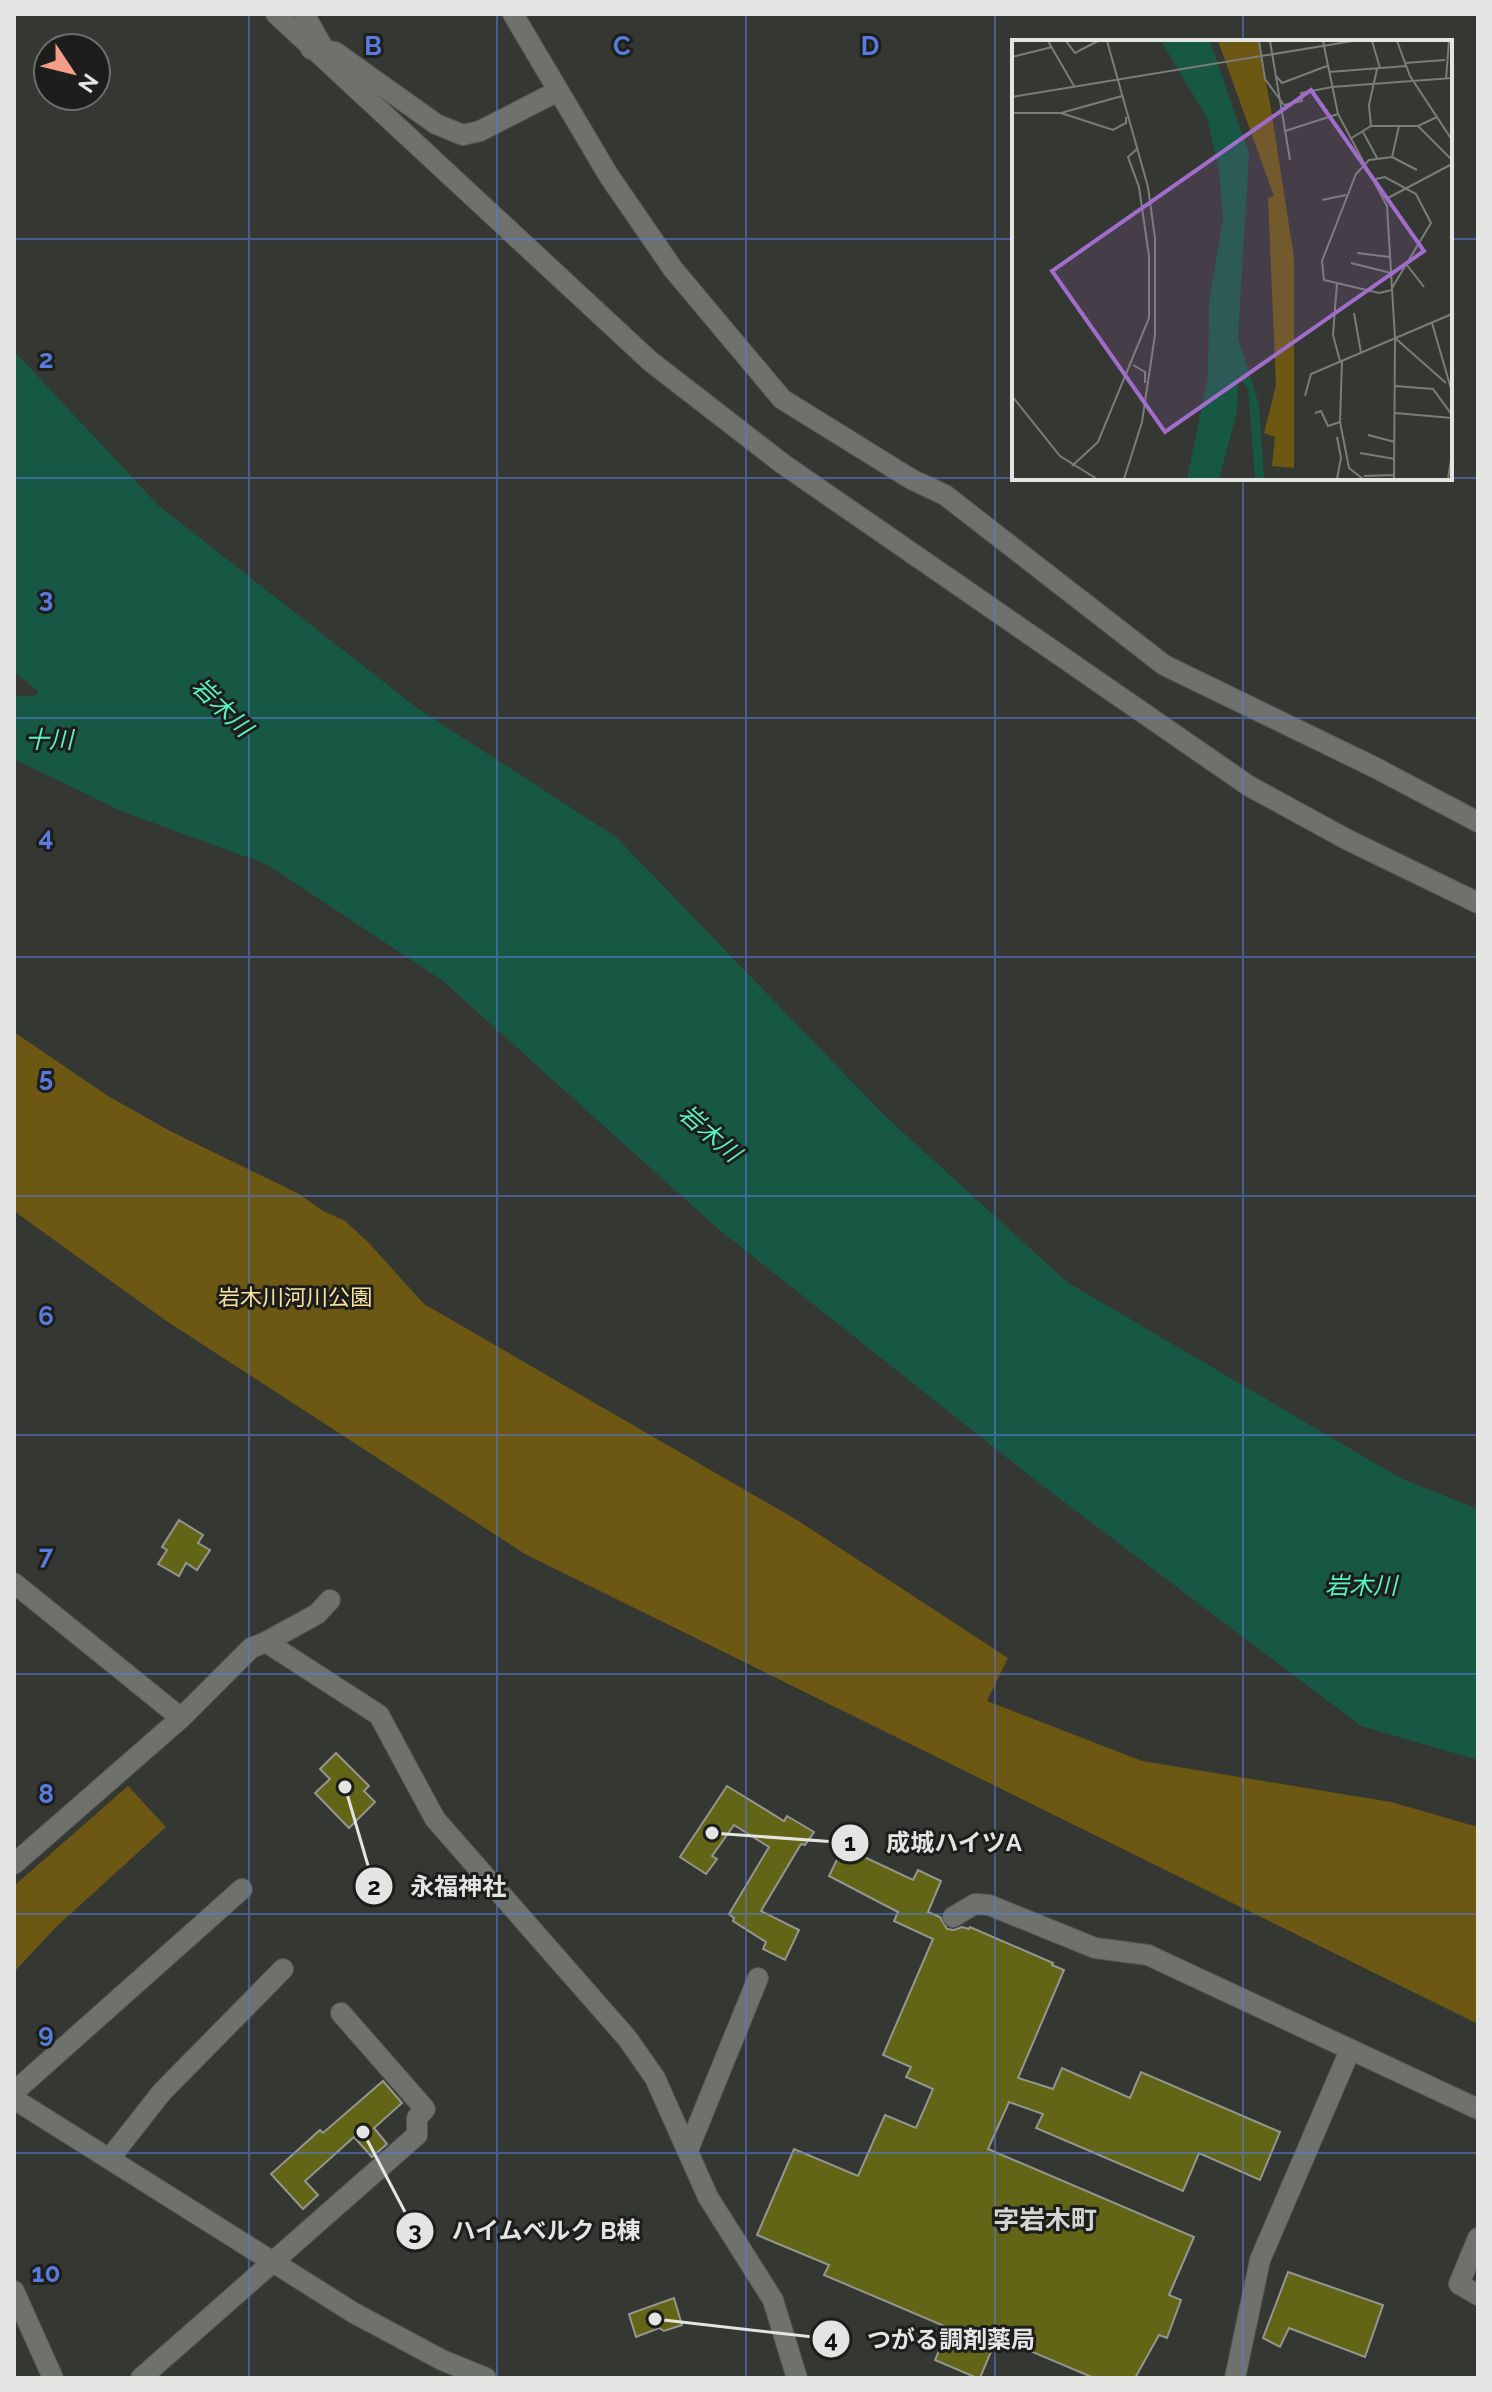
<svg xmlns="http://www.w3.org/2000/svg" width="1492" height="2392" font-family="Raleway,'Noto Sans JP',sans-serif">
  <style>
    .green { fill: #6c5812 }
    .water { fill: #175844 }
    .building { fill: #626416; stroke: #959690; stroke-width: 2 }
    .lines { fill: none; stroke-linecap: round; stroke-linejoin: round }
    .minor-casing { stroke: #545653; stroke-width: 22 }
    .minor { stroke: #6e716c; stroke-width: 20 }
    .grid { fill: none; stroke: #597bdb; stroke-width: 2; stroke-opacity: 0.55 }
    .labels { text-anchor: middle; dominant-baseline: central; stroke-width: 6; stroke-linejoin: round; paint-order: stroke }
    .park-label { font-size: 22px; fill: #fae39e; stroke: #1d1e1c }
    .water-label { font-size: 24px; font-style: italic; fill: #54f4c3; stroke: #1d1e1c }
    .quarter-label { font-size: 26px; font-weight: bold; fill: #d2d5d0; stroke: #1d1e1c }
    .inset-road { fill: none; stroke: #7b7d79; stroke-width: 2 }
    .view { fill: #a06dcc; fill-opacity: 0.15; stroke: #a06dcc; stroke-width: 4 }
    .inset-edge { fill: none; stroke: #e4e5e3; stroke-width: 4 }
    .grid-label { font-size: 26px; text-anchor: middle; font-weight: bold; fill: #597bdb; stroke: #1d1e1c; stroke-width: 6; stroke-linejoin: round; paint-order: stroke }
    .leader { fill: none; stroke: #e4e5e3; stroke-width: 3 }
    .callout-dot { fill: #e4e5e3; stroke: #1d1e1c; stroke-width: 3 }
    .mark-label { font-size: 24px; text-anchor: middle; font-weight: bold; fill: #111 }
    .callout-label { font-size: 24px; text-anchor: middle; font-weight: bold; fill: #e4e5e3; stroke: #1d1e1c; stroke-width: 6; stroke-linejoin: round; paint-order: stroke }
  </style>
  <rect width="100%" height="100%" fill="#353733"/>
  <!-- green -->
  <g class="green">
    <path d="M14 1032 108 1096 170 1131 299 1194 323 1211 345 1221 368 1242 424 1304 797 1520 1008 1658 987 1701 1142 1761 1391 1802 1478 1827V2024L525 1554 165 1320 14 1211Z"/>
    <path d="M128 1786 166 1827 56 1927 14 1972V1886Z"/>
  </g>
  <!-- water -->
  <path class="water" d="M14 351 159 506 417 708 616 837 885 1116 1067 1282 1402 1479 1478 1509V1760L1361 1726 1035 1480 717 1228 443 981 268 865 121 811 14 759V695L35 697 38 691 14 672Z"/>
  <!-- building -->
  <g class="building">
    <path d="M179 1520 203 1535 198 1543 210 1550 197 1570 186 1563 179 1576 158 1564 167 1550 162 1547Z"/>
    <path d="M336 1753 369 1786 364 1791 375 1802 349 1828 315 1793 330 1779 320 1769Z"/>
    <path d="M727 1786 784 1821 787 1816 814 1832 805 1845 801 1844 761 1911 799 1930 785 1960 763 1949 766 1942 733 1921 734 1918 729 1914 769 1847 734 1825 712 1856 717 1859 706 1874 680 1857Z"/>
    <path d="M843 1847 913 1880 918 1870 941 1881 928 1912 940 1917 947 1929 954 1930 962 1927 969 1929 970 1927 1053 1963 1052 1965 1064 1970 1018 2078 1053 2089 1062 2068 1130 2098 1141 2072 1280 2132 1260 2180 1199 2153 1183 2191 1036 2128 1043 2114 1009 2102 988 2149 1194 2237 1169 2295 1181 2300 1167 2338 1159 2335 1135 2378H1094L997 2337 980 2378H977L935 2360 949 2328 824 2275 829 2265 757 2235 794 2149 858 2176 885 2115 916 2128 933 2089 906 2077 911 2067 883 2055 933 1939 894 1921 898 1912 829 1876Z"/>
    <path d="M383 2081 402 2103 374 2128 387 2144 372 2157 354 2137 305 2181 318 2195 303 2209 271 2174 320 2130 323 2133Z"/>
    <path d="M1288 2272 1383 2305 1365 2357 1289 2328 1280 2347 1263 2338Z"/>
    <path d="M674 2298 682 2325 664 2331 659 2328 636 2337 629 2314Z"/>
  </g>
  <g class="lines">
    <defs>
      <g id="minor">
        <path d="M276 14 650 361 783 464 1249 786 1348 840 1478 903"/>
        <path d="M304 14 325 51"/>
        <path d="M513 14 609 176 673 269 782 399 911 479 945 495 1164 665 1376 768 1478 822"/>
        <path d="M311 49 335 52 436 124 463 135 480 131 558 91"/>
        <path d="M14 1583 181 1718"/>
        <path d="M266 1642 317 1614 330 1600"/>
        <path d="M14 1864 181 1718 251 1648 266 1642 379 1715 435 1819 627 2038 655 2078 708 2197 773 2300 797 2378"/>
        <path d="M953 1917 975 1904 989 1905 1095 1948 1148 1955 1478 2109"/>
        <path d="M14 2092 242 1889"/>
        <path d="M14 2099 354 2313 442 2360 486 2378"/>
        <path d="M688 2150 758 1978"/>
        <path d="M110 2158 162 2092 283 1969"/>
        <path d="M1478 2238 1459 2284 1478 2295"/>
        <path d="M14 2291 53 2378"/>
        <path d="M141 2378 417 2135V2118L425 2109 341 2013"/>
        <path d="M1235 2378 1260 2260 1350 2050"/>
      </g>
    </defs>
    <!-- minor casing -->
    <use href="#minor" class="minor-casing"/>
    <!-- minor -->
    <use href="#minor" class="minor"/>
  </g>
  <!-- grid -->
  <path class="grid" d="M249 14V2378M497 14V2378M746 14V2378M995 14V2378M1243 14V42M14 239H1014M1450 239H1478M14 478H1478M1243 478V2378M14 718H1478M14 957H1478M14 1196H1478M14 1435H1478M14 1674H1478M14 1914H1478M14 2153H1478"/>
  <g class="labels">
    <!-- park labels -->
    <g class="park-label">
      <text x="295" y="1297">岩木川河川公園</text>
    </g>
    <!-- water labels -->
    <g class="water-label">
      <text transform="translate(222 707) rotate(44)">岩木川</text>
      <text x="49" y="739">十川</text>
      <text transform="translate(710 1133) rotate(41)">岩木川</text>
      <text x="1361" y="1585">岩木川</text>
    </g>
    <!-- quarter labels -->
    <g class="quarter-label">
      <text x="1045" y="2220">字岩木町</text>
    </g>
  </g>
  <!-- overview -->
  <g transform="translate(1012 40)">
    <rect width="440" height="440" fill="#353733"/>
    <path d="M206 1H246L259 69 282 218V428L260 426 263 397 252 393 264 345 256 158 262 156Z" fill="#6c5812"/>
    <path d="M149 1H198L237 114 226 298 247 365 252 439H243L236 348 226 336 225 371 207 439H175L196 337 197 262 211 180 207 129 195 78Z" fill="#175844"/>
    <path class="inset-road" d="M36 1 62 46M54 1 63 13 86 1M95 1 136 147 143 198V295L130 382 112 439M247 1 253 39 272 65 290 61 289 53 320 47 440 38M258 1 278 120M311 1 326 74 375 166 383 298 382 439M360 1 368 28M385 1 398 36 440 100M0 17 40 7M393 23 433 20M317 32 394 26M265 37 270 43 315 26M434 39 437 1M0 57 341 1M0 73H49L110 56M49 73 101 90 114 83V77M359 86 357 65 365 29M406 86 440 120M273 91 326 74M351 92 365 118M338 99 359 86H406L425 77M380 117 405 130M364 139 373 137 404 154 419 183 380 248M374 159 440 124M310 160 334 155M345 213 378 217M339 223 379 233M395 225 412 247M325 243 321 295 328 321M380 250 367 253 312 240 310 221 344 134 357 120 380 117 387 86M342 273 349 313M420 283 440 352M383 298 434 343M330 321 328 382 337 428 351 439M121 325 133 332V343M383 346 421 349 440 375M0 356 48 416 85 439M293 356 299 334 440 274M303 373 309 371 316 386 328 382M383 373 440 378M356 395 383 402M348 413 383 419M60 426 86 402 137 278V216L127 147 116 117 126 108M352 436 382 435M325 439 329 418 325 397M436 439 440 413"/>
    <path class="view" d="M299 50 412 211 153 392 40 231Z"/>
    <rect width="440" height="440" class="inset-edge"/>
  </g>
  <g class="grid-label">
    <text x="373" y="55">B</text>
    <text x="622" y="55">C</text>
    <text x="870" y="55">D</text>
    <text x="46" y="368">2</text>
    <text x="46" y="607">3</text>
    <text x="46" y="846">4</text>
    <text x="46" y="1086">5</text>
    <text x="46" y="1325">6</text>
    <text x="46" y="1564">7</text>
    <text x="46" y="1803">8</text>
    <text x="46" y="2042">9</text>
    <text x="46" y="2282">10</text>
  </g>
  <!-- callouts -->
  <path class="leader" d="M712 1833L850 1843M345 1787L374 1886M363 2132L415 2231M655 2319L831 2339"/>
  <g class="callout-dot">
    <circle cx="712" cy="1833" r="8"/>
    <circle cx="345" cy="1787" r="8"/>
    <circle cx="363" cy="2132" r="8"/>
    <circle cx="655" cy="2319" r="8"/>
    <circle cx="850" cy="1843" r="20"/>
    <circle cx="374" cy="1886" r="20"/>
    <circle cx="415" cy="2231" r="20"/>
    <circle cx="831" cy="2339" r="20"/>
  </g>
  <g class="mark-label">
    <text x="850" y="1851">1</text>
    <text x="374" y="1895">2</text>
    <text x="415" y="2239">3</text>
    <text x="831" y="2348">4</text>
  </g>
  <g class="callout-label">
    <text x="954" y="1851">成城ハイツA</text>
    <text x="458" y="1895">永福神社</text>
    <text x="546" y="2239">ハイムベルク B棟</text>
    <text x="951" y="2348">つがる調剤薬局</text>
  </g>
  <!-- border -->
  <rect width="1492" height="2392" fill="none" stroke="#e4e5e3" stroke-width="32"/>
  <!-- north arrow -->
  <g transform="translate(72 72) rotate(125)"><circle r="38" fill="#1d1e1c" stroke="#6d6e6c" stroke-width="2"/>
  <path d="M0-6L14 30L0 20L-14 30Z" fill="#f49e89"/>
  <text y="-12" font-size="22" font-weight="bold" text-anchor="middle" fill="#e4e5e3">N</text>
  </g>
</svg>
